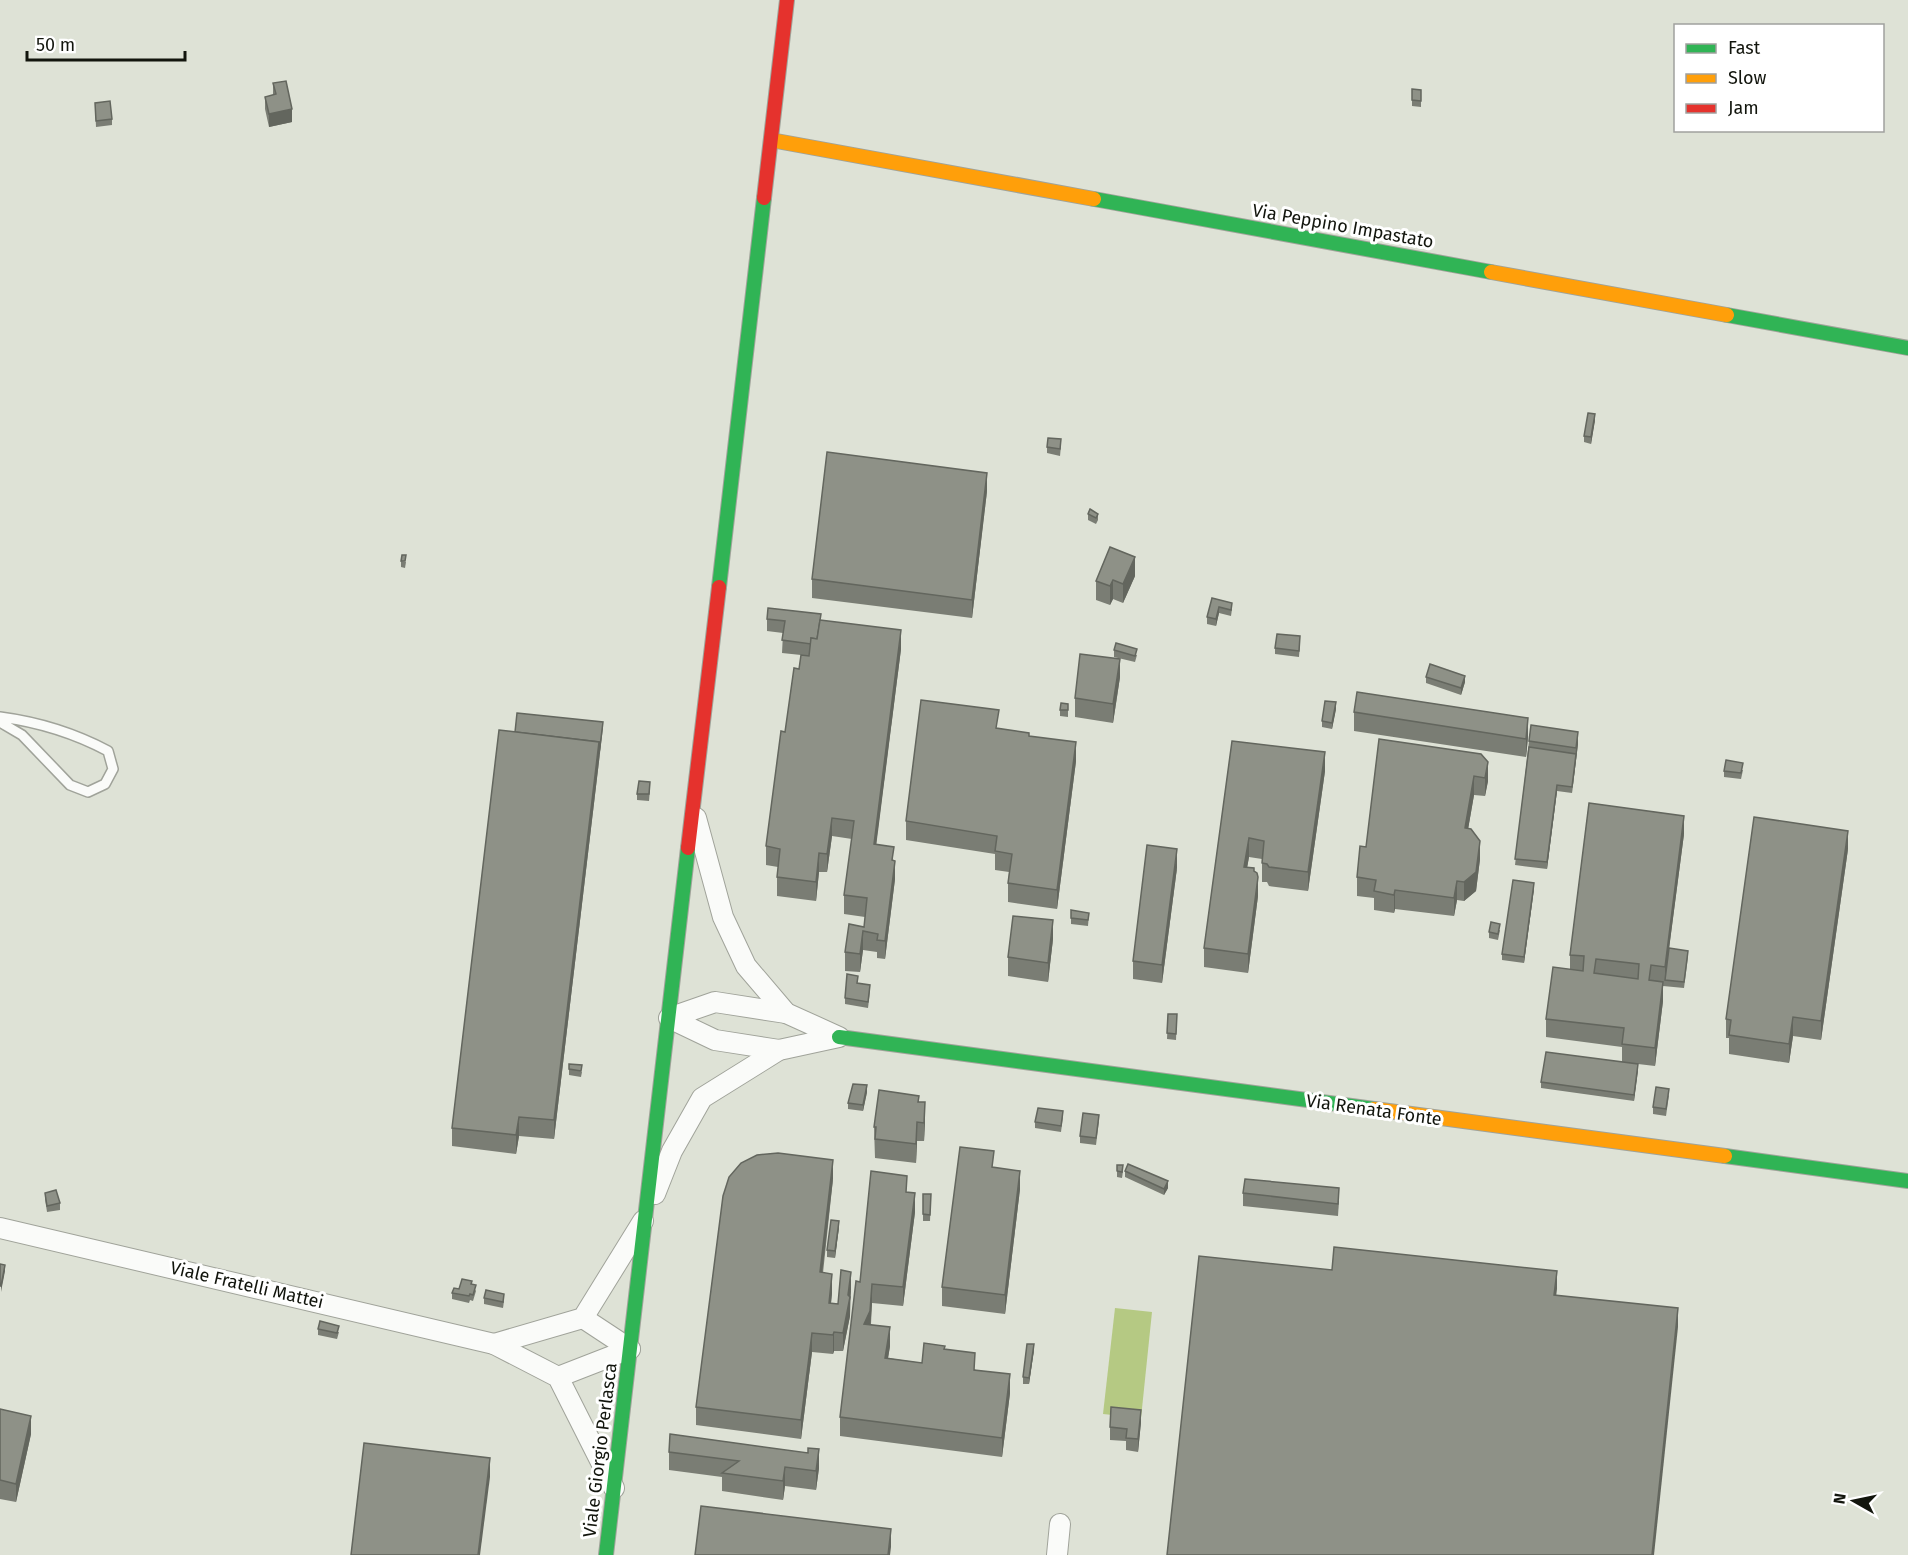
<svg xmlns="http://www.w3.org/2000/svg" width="1908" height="1555" font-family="'Fira Sans',sans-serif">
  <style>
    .water { fill: #b5c983 }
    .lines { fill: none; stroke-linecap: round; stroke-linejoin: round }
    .lane-casing { stroke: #a0a39a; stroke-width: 12 }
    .street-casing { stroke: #a0a39a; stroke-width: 22 }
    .fast-casing { stroke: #a0a39a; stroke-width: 16 }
    .slow-casing { stroke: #a0a39a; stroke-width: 16 }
    .jam-casing { stroke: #a0a39a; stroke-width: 16 }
    .lane { stroke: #fafbf9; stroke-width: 9 }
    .street { stroke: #fafbf9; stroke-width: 20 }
    .fast { stroke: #30b455; stroke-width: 14 }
    .slow { stroke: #ff9f0a; stroke-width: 14 }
    .jam { stroke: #e5322d; stroke-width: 14 }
    .wall { fill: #7a7d74 }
    .shaded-wall { fill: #63665e }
    .building { fill: #8e9187; stroke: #63665e; stroke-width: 1.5; fill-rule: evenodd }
    .labels { text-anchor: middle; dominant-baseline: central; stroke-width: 6; stroke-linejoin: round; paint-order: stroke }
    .street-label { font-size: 18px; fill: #12150d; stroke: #fff }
  </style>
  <rect width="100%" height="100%" fill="#dee2d6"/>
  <!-- water -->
  <path class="water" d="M1115 1308 1152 1312 1141 1418 1103 1414Z"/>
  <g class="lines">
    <defs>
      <path id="lane" d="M0 717C38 722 74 733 108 751L113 769 105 784 88 792 70 785 22 735 0 722"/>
      <g id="street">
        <path d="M779 1050 715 1040 669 1018 715 1002 786 1013"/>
        <path d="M655 1194 672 1151 702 1098 779 1050 839 1037 786 1013 746 966 723 917 696 818"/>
        <path d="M0 1228 494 1344"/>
        <path d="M583 1318 630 1349"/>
        <path d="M558 1377 630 1349"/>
        <path d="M614 1488 558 1377 494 1344 583 1318 643 1221"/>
        <path d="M1057 1555 1060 1524"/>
      </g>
      <g id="fast">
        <path d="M1094 199 1491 272"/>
        <path d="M1727 315 1908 348"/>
        <path d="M719 587 764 198"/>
        <path d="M839 1037 1374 1109"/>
        <path d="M1725 1156 1908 1181"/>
        <path d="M606 1555 688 848"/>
      </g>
      <g id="slow">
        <path d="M771 140 1094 199"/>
        <path d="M1491 272 1727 315"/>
        <path d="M1374 1109 1725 1156"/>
      </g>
      <g id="jam">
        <path d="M764 198 787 0"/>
        <path d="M688 848 719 587"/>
      </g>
    </defs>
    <!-- lane casing -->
    <use href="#lane" class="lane-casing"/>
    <!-- street casing -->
    <use href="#street" class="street-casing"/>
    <!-- fast casing -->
    <use href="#fast" class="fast-casing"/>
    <!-- slow casing -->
    <use href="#slow" class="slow-casing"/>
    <!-- jam casing -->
    <use href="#jam" class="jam-casing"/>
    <!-- lane -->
    <use href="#lane" class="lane"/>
    <!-- street -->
    <use href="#street" class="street"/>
    <!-- fast -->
    <use href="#fast" class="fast"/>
    <!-- slow -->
    <use href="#slow" class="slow"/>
    <!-- jam -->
    <use href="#jam" class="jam"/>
  </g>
  <!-- wall -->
  <g class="wall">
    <path d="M273 83 292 122 269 127 265 109V97L273 95Z"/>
    <path d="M1412 89 1421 90V107L1412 106Z"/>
    <path d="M95 103 112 119V125L96 127Z"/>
    <path d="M1595 420 1591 444 1584 442V436Z"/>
    <path d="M1061 446 1060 456 1047 453V447Z"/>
    <path d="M987 491 972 618 812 598V579Z"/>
    <path d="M1088 514H1098V520L1096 524 1088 520Z"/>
    <path d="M401 561 406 562 405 568 401 567Z"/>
    <path d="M1135 576 1123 603 1113 599 1110 605 1096 600V581Z"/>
    <path d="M1212 598 1232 609 1231 616 1219 613 1216 626 1207 624V617Z"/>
    <path d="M767 619 821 620 901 649 876 844 894 861 895 879 885 959 877 958V952L863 950 860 972 845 971V952L864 927 865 917 844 914V895L852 839 832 836 827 872H819L816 901 777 896V877L778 867 766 865V846L785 732 799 669 801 655 782 653 783 633 767 631Z"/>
    <path d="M1300 643 1299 657 1275 654V648Z"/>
    <path d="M1114 650 1137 655 1135 662 1114 657Z"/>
    <path d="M1120 677 1113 723 1075 717V698Z"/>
    <path d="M1426 677 1465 682 1461 695 1426 683Z"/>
    <path d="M1336 709 1332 729 1322 727V721Z"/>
    <path d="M1060 710H1068V717L1060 716Z"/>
    <path d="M1354 712 1528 737 1526 757 1354 731Z"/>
    <path d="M603 728 554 1139 519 1136 516 1154 452 1146V1128L515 732Z"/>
    <path d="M999 728 1029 736 1076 761 1057 909 1008 902V883L1009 872 995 870V854L906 840V821Z"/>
    <path d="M1232 741 1325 771 1308 891 1269 886 1267 882H1262V859L1249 857 1247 867 1258 896 1248 973 1204 967V948Z"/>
    <path d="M1529 741 1578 744 1572 793 1557 791 1547 869 1515 865Z"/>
    <path d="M1481 754 1488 781 1485 796 1474 795 1468 829 1480 859 1476 891 1464 901 1457 900 1454 916 1395 909 1394 913 1374 910V898L1357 896V877L1366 847Z"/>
    <path d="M1743 770 1741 779 1724 777V771Z"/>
    <path d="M650 789 649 801 637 800V794Z"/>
    <path d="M1684 834 1669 948 1688 957 1684 988 1663 986V1001L1655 1066 1638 1064 1634 1101 1541 1088V1082L1622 1062V1047L1546 1037V1019L1570 969V955Z"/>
    <path d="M1848 849 1821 1040 1793 1036 1789 1063 1729 1054V1038H1726V1019Z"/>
    <path d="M1177 868 1162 983 1133 979V961Z"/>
    <path d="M1534 889 1524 963 1502 960V954Z"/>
    <path d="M1089 913 1088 926 1071 924V918Z"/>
    <path d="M1500 930 1498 940 1489 938V932Z"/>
    <path d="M1053 939 1048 982 1008 976V957Z"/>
    <path d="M858 983 870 991 868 1008 845 1004V998Z"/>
    <path d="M1168 1014H1177L1176 1040 1167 1039Z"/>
    <path d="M569 1064 582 1072 581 1077 569 1075Z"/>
    <path d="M867 1092 863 1111 848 1109V1103Z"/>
    <path d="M1669 1095 1666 1116 1653 1114V1107Z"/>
    <path d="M919 1102 925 1121 924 1141H917L916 1163 875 1158 874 1127Z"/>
    <path d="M1063 1117 1061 1132 1035 1128V1122Z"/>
    <path d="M1099 1121 1096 1145 1080 1143V1136Z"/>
    <path d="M994 1167 1020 1189 1005 1314 942 1306V1287Z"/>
    <path d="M1117 1171H1123L1122 1178 1117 1177Z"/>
    <path d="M1125 1171 1168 1188 1164 1195 1125 1177Z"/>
    <path d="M833 1179 823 1273 832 1293 831 1303 838 1304 851 1290 850 1316 843 1351H834L833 1354 812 1352 801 1439 696 1425V1407Z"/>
    <path d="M907 1192 915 1212 903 1306 872 1303 871 1324 890 1346 888 1358 922 1363 945 1349 1010 1393 1002 1457 840 1436V1417L860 1282Z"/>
    <path d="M45 1193 60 1203V1210L47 1212 45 1199Z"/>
    <path d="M1243 1193 1339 1201 1338 1216 1243 1206Z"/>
    <path d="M923 1194H931L930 1221H923Z"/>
    <path d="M839 1227 835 1258 827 1257V1250Z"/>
    <path d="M472 1284 476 1291 473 1301 470 1300 469 1303 452 1299V1293Z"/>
    <path d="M484 1298 504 1301 503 1308 484 1304Z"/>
    <path d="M318 1329 339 1332 337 1339 318 1335Z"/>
    <path d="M1034 1350 1029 1384H1023V1377Z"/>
    <path d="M0 1409 31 1434 16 1502 0 1499Z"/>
    <path d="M1141 1422 1138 1452 1126 1450V1441L1110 1440V1427Z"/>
    <path d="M669 1452 819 1468 816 1490 785 1486 783 1500 722 1491V1477L669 1470Z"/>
  </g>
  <!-- shaded-wall -->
  <g class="shaded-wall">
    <path d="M292 109V122L269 127V114Z"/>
    <path d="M1595 414V420L1591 444V437Z"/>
    <path d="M987 473V491L972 618V600Z"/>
    <path d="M1135 557V576L1123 603V584Z"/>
    <path d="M1113 580V599L1110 605V586Z"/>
    <path d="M1219 607V613L1216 626V619Z"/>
    <path d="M901 630V649L874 863V844Z"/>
    <path d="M1120 659V677L1113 723V704Z"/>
    <path d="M1465 676V682L1461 695V688Z"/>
    <path d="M1336 702V709L1332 729V723Z"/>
    <path d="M1528 718V737L1526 757V739Z"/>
    <path d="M603 722 599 761 554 1139V1120L599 742Z"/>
    <path d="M1578 732V744L1572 793 1576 748Z"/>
    <path d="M1076 742V761L1057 909V890Z"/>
    <path d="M1325 752V771L1308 891V872Z"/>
    <path d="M1488 762V781L1485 796V778Z"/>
    <path d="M1474 776V795L1465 847V828Z"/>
    <path d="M1557 785V791L1547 869V862Z"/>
    <path d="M1684 816V834L1665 980V986V967Z"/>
    <path d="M832 818V836L827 872V854Z"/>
    <path d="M1848 831V849L1821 1040V1021Z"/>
    <path d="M1249 838V857L1244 886V867Z"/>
    <path d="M1480 841V859L1476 891 1464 901V882Z"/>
    <path d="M1177 849V868L1162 983V965Z"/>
    <path d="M819 853V872L816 901V882Z"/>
    <path d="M895 861V879L885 959V941Z"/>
    <path d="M1258 877V896L1248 973V954Z"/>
    <path d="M1457 881V900L1454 916V898Z"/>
    <path d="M1534 883V889L1524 963V957Z"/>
    <path d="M1395 890V909L1394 913V895Z"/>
    <path d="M1053 920V939L1048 982V963Z"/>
    <path d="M863 931V950L860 972V954Z"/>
    <path d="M1663 982V1001L1655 1066V1048Z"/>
    <path d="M1793 1017V1036L1789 1063V1044Z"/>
    <path d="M1638 1064V1071L1634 1101V1095Z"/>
    <path d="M867 1085V1092L863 1111V1105Z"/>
    <path d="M925 1102V1121L924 1141V1123Z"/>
    <path d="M519 1117V1136L516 1154V1135Z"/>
    <path d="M917 1122V1141L916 1163V1144Z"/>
    <path d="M833 1160V1179L820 1291V1272Z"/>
    <path d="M1020 1171V1189L1005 1314V1295Z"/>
    <path d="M1168 1181V1188L1164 1195V1189Z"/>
    <path d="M915 1193V1212L903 1306V1287Z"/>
    <path d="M839 1221V1227L835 1258V1251Z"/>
    <path d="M5 1265V1271L1 1292V1286Z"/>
    <path d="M1557 1271V1289L1554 1314V1295Z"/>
    <path d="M851 1272V1290L850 1299V1297V1316L843 1351V1333Z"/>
    <path d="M832 1274V1293L829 1322V1303Z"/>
    <path d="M872 1284V1303L870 1330 864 1324Z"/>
    <path d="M1678 1308V1327L1654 1555H1652Z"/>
    <path d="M890 1327V1346L885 1376V1358Z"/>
    <path d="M834 1332V1351L833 1354V1335Z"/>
    <path d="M812 1333V1352L801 1439V1420Z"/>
    <path d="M1034 1344V1350L1029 1384V1378Z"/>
    <path d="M1010 1374V1393L1002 1457V1438Z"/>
    <path d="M1141 1410V1422L1138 1452V1439Z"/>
    <path d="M31 1416V1434L16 1502V1484Z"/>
    <path d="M819 1449V1468L816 1490V1471Z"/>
    <path d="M490 1458V1477L480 1555H478Z"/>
    <path d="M785 1467V1486L783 1500V1481Z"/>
    <path d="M891 1529V1547L890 1555H888Z"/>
  </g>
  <!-- building -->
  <g class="building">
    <path d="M286 81 292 109 269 114 265 97 276 94 273 83Z"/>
    <path d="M1412 89 1421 90V101L1412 100Z"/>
    <path d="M110 101 112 119 96 121 95 103Z"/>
    <path d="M1588 413 1595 414 1591 437 1584 436Z"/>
    <path d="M1048 438 1061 439 1060 449 1047 447Z"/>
    <path d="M827 452 987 473 972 600 812 579Z"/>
    <path d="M1090 509 1098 514 1096 518 1088 514Z"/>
    <path d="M1110 547 1135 557 1123 584 1113 580 1110 586 1096 581Z"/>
    <path d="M402 555H406L405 561H401Z"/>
    <path d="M1212 598 1232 603 1231 610 1219 607 1216 619 1207 617Z"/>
    <path d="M768 608 821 614 817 639 811 638V644L782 640 785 621 767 619Z"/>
    <path d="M820 620 901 630 874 844 894 847 892 860 895 861 885 941 877 940 878 934 863 931 860 954 845 952 849 924 864 927 867 898 844 895 854 821 832 818 827 854 819 853 816 882 777 877 780 849 766 846 781 731 785 732 794 668 799 669 801 655 809 656 811 638 817 639Z"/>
    <path d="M1277 634 1300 636 1299 651 1275 648Z"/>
    <path d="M1116 643 1137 649 1135 656 1114 650Z"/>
    <path d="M1080 654 1120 659 1113 704 1075 698Z"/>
    <path d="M1430 664 1465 676 1461 688 1426 677Z"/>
    <path d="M1357 692 1528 718 1526 739 1354 712Z"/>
    <path d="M921 700 999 710 996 728 1029 733V736L1076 742 1057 890 1008 883 1012 854 995 851 997 836 906 821Z"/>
    <path d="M1325 701 1336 702 1332 723 1322 721Z"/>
    <path d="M1061 703 1068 704V710H1060Z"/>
    <path d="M517 713 603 722 599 754V742L515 732Z"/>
    <path d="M1531 725 1578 732 1576 748 1529 741Z"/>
    <path d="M499 730 599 742 554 1120 519 1117 516 1135 452 1128Z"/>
    <path d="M1379 739 1481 754 1488 762 1485 778 1474 776 1465 828 1471 829 1480 841 1476 872 1464 882 1457 881 1454 898 1395 890 1394 895 1374 891 1376 880 1357 877 1360 846 1366 847Z"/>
    <path d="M1232 741 1325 752 1308 872 1269 867 1267 864 1262 863 1264 841 1249 838 1244 867 1254 868V871L1257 873 1258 877 1248 954 1204 948Z"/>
    <path d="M1529 747 1576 754 1572 787 1557 785 1547 862 1515 859Z"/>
    <path d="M1726 760 1743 763 1741 773 1724 771Z"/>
    <path d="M639 781 650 782 649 794H637Z"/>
    <path d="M1589 803 1684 816 1665 967 1651 965 1649 980 1663 982 1655 1048 1622 1044 1624 1028 1546 1019 1553 967 1583 971 1584 956 1570 955ZM1596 959 1639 964 1638 979 1594 973Z"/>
    <path d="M1754 817 1848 831 1821 1021 1793 1017 1789 1044 1729 1035 1731 1020 1726 1019Z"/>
    <path d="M1147 845 1177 849 1162 965 1133 961Z"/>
    <path d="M1513 880 1534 883 1524 957 1502 954Z"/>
    <path d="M1071 910 1089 913 1088 920 1071 918Z"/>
    <path d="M1013 916 1053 920 1048 963 1008 957Z"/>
    <path d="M1491 922 1500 924 1498 934 1489 932Z"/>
    <path d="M1669 948 1688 951 1684 982 1665 980Z"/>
    <path d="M847 974 858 976 857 983 870 985 868 1002 845 998Z"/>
    <path d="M1168 1014H1177L1176 1034 1167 1033Z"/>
    <path d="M1546 1052 1638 1064 1634 1095 1541 1082Z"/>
    <path d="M569 1064 582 1065 581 1071 569 1069Z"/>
    <path d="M853 1084 867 1085 863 1105 848 1103Z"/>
    <path d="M1656 1087 1669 1089 1666 1109 1653 1107Z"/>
    <path d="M879 1090 919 1096 918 1102H925L924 1123 917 1122 916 1144 875 1139 876 1127H874Z"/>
    <path d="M1038 1108 1063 1111 1061 1126 1035 1122Z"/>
    <path d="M1083 1113 1099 1115 1096 1138 1080 1136Z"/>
    <path d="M960 1147 994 1151 992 1167 1020 1171 1005 1295 942 1287Z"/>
    <path d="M778 1153 833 1160 820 1272 832 1274 829 1303 838 1304 841 1270 851 1272 848 1295 850 1297 843 1333 834 1332 833 1335 812 1333 801 1420 696 1407 723 1196 729 1177 741 1163 757 1155Z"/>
    <path d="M1128 1164 1168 1181 1164 1189 1125 1171Z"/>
    <path d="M1117 1165H1123L1122 1172 1117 1171Z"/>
    <path d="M871 1171 907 1176 906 1192 915 1193 903 1287 872 1284 870 1311 864 1324 890 1327 885 1358 922 1363 924 1343 945 1346 944 1349 975 1353 974 1370 1010 1374 1002 1438 840 1417 856 1281 860 1282Z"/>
    <path d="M1245 1179 1339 1188 1338 1204 1243 1193Z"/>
    <path d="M56 1190 60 1203 47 1206 45 1193Z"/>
    <path d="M923 1194H931L930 1215 923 1214Z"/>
    <path d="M831 1220 839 1221 835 1251 827 1250Z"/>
    <path d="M1334 1247 1557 1271 1554 1295 1678 1308 1652 1555H1167L1199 1256 1332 1270Z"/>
    <path d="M0 1264 5 1265 1 1286H0Z"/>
    <path d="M462 1279 472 1281 471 1284 476 1285 473 1295 470 1294 469 1296 452 1293 454 1288 459 1289Z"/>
    <path d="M486 1290 504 1294 503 1302 484 1298Z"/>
    <path d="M320 1321 339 1326 337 1333 318 1329Z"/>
    <path d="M1027 1344H1034L1029 1378 1023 1377Z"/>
    <path d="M1111 1407 1141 1410 1138 1439 1126 1438 1127 1429 1110 1427Z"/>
    <path d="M0 1409 31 1416 16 1484 0 1480Z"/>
    <path d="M670 1434 808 1453V1448L819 1449 816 1471 785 1467 783 1481 722 1473 739 1461 669 1452Z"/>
    <path d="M364 1443 490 1458 478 1555H351Z"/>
    <path d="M701 1506 891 1529 888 1555H695Z"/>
  </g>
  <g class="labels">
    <!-- street labels -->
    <g class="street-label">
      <text transform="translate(1343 226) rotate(10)">Via Peppino Impastato</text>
      <text transform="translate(1374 1110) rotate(8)">Via Renata Fonte</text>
      <text transform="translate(247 1285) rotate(13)">Viale Fratelli Mattei</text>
      <text transform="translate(600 1450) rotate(-83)">Viale Giorgio Perlasca</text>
    </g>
  </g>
  <!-- legend -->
  <rect x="1674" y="24" width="210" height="108" fill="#ffffff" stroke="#a0a19e" stroke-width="1.5"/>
  <rect x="1686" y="44" width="30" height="9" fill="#30b455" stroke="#a0a19e" stroke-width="1.5"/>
  <text x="1728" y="54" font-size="18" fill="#12150d">Fast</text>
  <rect x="1686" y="74" width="30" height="9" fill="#ff9f0a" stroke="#a0a19e" stroke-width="1.5"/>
  <text x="1728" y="84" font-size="18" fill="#12150d">Slow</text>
  <rect x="1686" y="104" width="30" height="9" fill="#e5322d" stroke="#a0a19e" stroke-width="1.5"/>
  <text x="1728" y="114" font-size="18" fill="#12150d">Jam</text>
  <!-- north arrow -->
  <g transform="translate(1854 1501) rotate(279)" stroke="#ffffff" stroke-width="4.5" paint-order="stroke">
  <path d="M0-4.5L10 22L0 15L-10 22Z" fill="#12150d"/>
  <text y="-9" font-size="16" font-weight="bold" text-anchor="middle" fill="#12150d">N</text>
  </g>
  <!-- scale -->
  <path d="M27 51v9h158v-9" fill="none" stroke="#12150d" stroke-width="3"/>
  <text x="36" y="51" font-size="18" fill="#12150d" stroke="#ffffff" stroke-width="4.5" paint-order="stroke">50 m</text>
</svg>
